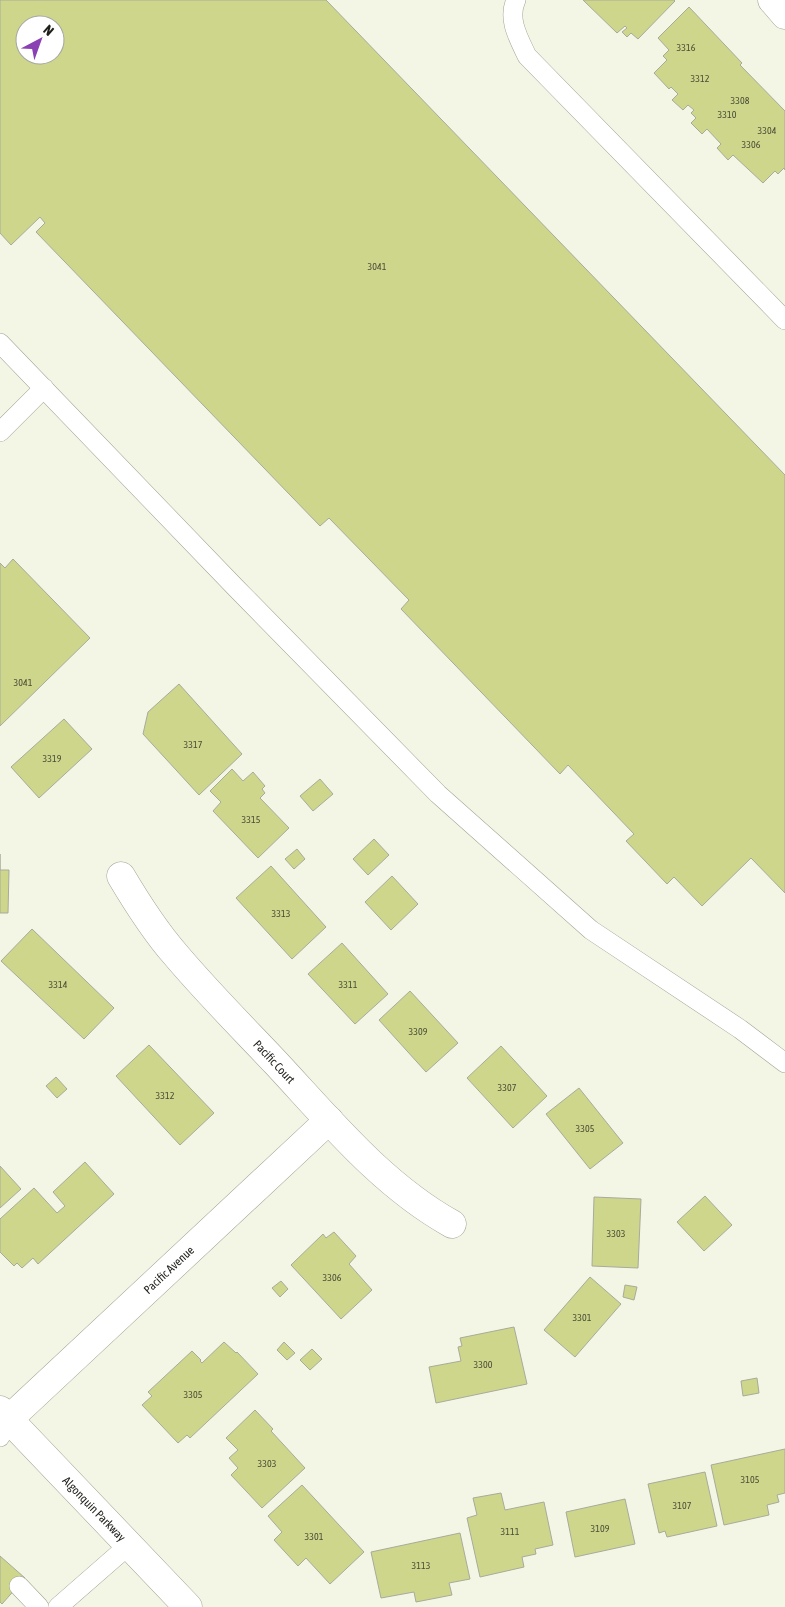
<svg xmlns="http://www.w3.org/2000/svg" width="785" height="1607" font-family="'Asap Condensed',sans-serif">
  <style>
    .building { fill: #ced68c; stroke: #a8ab9a; fill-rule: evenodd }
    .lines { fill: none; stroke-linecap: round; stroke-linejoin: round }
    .service-casing { stroke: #a1a393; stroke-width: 20 }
    .minor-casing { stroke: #a1a393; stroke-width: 29 }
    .secondary-casing { stroke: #a1a393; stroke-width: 29 }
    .service { stroke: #fff; stroke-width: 19 }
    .minor { stroke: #fff; stroke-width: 28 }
    .secondary { stroke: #fff; stroke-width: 28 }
    .labels { text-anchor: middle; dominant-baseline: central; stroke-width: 5; stroke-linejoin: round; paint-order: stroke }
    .number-label { font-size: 10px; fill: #4b4e36 }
    .street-label { font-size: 12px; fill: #1f201a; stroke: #fff }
  </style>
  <rect width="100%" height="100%" fill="#f4f6e5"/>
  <!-- building -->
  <g class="building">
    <path d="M0 0H326L785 475V893L751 858 702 906 674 877 667 884 626 841 634 834 568 765 560 774 401 609 409 600 329 518 320 526 36 232 45 223 40 217 11 245 0 233ZM25 25H55V55H25Z"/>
    <path d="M583 0H674L675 1 638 39 631 33 627 37 622 32 627 28 625 26 617 33Z"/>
    <path d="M689 7 742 63 740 65 785 111V170L784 168 778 174 775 171 763 183 733 155 728 160 717 148 721 144 707 129 702 134 691 123 696 118 691 113 694 110 688 105 683 110 672 100 678 94 671 87 669 89 654 73 667 60 663 56 669 50 658 38Z"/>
    <path d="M13 559 90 638 0 726V563L5 568Z"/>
    <path d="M179 684 242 754 199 795 143 734 148 712Z"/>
    <path d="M64 719 92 749 39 798 11 767Z"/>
    <path d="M232 769 243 781 253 772 265 786 262 789 265 793 260 798 289 828 258 858 213 811 221 802 210 791Z"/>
    <path d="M320 779 333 794 313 811 300 796Z"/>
    <path d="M374 839 389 855 368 875 353 859Z"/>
    <path d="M297 849 305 859 294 869 285 859Z"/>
    <path d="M0 854V870H9L8 913H0Z"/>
    <path d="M271 866 326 927 292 959 236 898Z"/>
    <path d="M392 876 418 904 391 930 365 902Z"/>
    <path d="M32 929 114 1008 84 1039 1 961Z"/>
    <path d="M342 943 388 994 355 1024 308 974Z"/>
    <path d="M410 991 458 1043 426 1072 379 1020Z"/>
    <path d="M149 1045 214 1113 180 1145 116 1076Z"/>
    <path d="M501 1046 547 1096 513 1128 467 1078Z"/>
    <path d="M56 1077 67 1089 57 1098 46 1086Z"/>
    <path d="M579 1088 623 1143 590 1169 546 1114Z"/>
    <path d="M85 1162 114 1194 38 1264 33 1258 22 1268 17 1263 14 1266 0 1252V1219L34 1188 57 1213 65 1206 53 1192Z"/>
    <path d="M0 1166 21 1189 0 1208Z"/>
    <path d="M705 1196 732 1225 704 1251 677 1222Z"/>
    <path d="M594 1197 641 1199 638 1268 592 1266Z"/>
    <path d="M334 1232 356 1256 349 1264 372 1290 341 1319 291 1265 323 1234 326 1238Z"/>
    <path d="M590 1277 621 1304 575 1357 544 1330Z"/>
    <path d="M281 1281 288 1289 280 1297 272 1288Z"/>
    <path d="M625 1285 637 1287 634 1300 623 1297Z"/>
    <path d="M514 1327 527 1384 436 1403 429 1367 461 1361 458 1347 462 1346 460 1338Z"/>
    <path d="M224 1342 236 1353 237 1352 258 1374 190 1438 187 1435 178 1443 142 1405 152 1396 148 1392 192 1351 201 1360 200 1361 202 1363Z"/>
    <path d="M284 1342 295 1353 287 1360 277 1350Z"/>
    <path d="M312 1349 322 1359 310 1370 300 1360Z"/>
    <path d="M757 1378 759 1393 743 1396 741 1381Z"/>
    <path d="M255 1410 273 1429 271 1431 305 1468 262 1508 231 1475 238 1468 229 1458 238 1450 226 1438Z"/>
    <path d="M785 1449V1493L777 1495 779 1502 767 1505 769 1515 724 1525 711 1465Z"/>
    <path d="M705 1472 717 1526 667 1537 665 1531 659 1533 648 1484Z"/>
    <path d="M302 1485 364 1552 330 1584 306 1558 298 1566 274 1540 282 1532 268 1516Z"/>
    <path d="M501 1493 505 1510 544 1502 553 1545 535 1549 536 1554 522 1557 524 1567 480 1577 467 1518 477 1515 473 1498Z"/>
    <path d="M625 1499 635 1544 575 1557 566 1512Z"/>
    <path d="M460 1533 470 1579 449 1583 452 1595 416 1602 414 1592 381 1598 371 1552Z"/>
    <path d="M0 1556 25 1578 2 1604 0 1602Z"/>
  </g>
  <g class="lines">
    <defs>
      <g id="service">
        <path d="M516 0C507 19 519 39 527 56L785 320"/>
        <path d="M0 343 235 587 438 794 591 930 740 1029 785 1063"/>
        <path d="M0 432 44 388"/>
        <path d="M0 1437 9 1419"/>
        <path d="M19 1586 39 1607"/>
        <path d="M58 1607 129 1545"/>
      </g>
      <g id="minor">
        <path d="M772 0 785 15"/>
        <path d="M121 876C137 903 154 930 175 954 207 992 242 1027 276 1063 330 1121 382 1185 452 1224"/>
        <path d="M9 1419 329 1120"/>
      </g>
      <path id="secondary" d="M0 1410 188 1607"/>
    </defs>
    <!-- service casing -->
    <use href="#service" class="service-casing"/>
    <!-- minor casing -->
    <use href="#minor" class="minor-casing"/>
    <!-- secondary casing -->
    <use href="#secondary" class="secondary-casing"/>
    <!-- service -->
    <use href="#service" class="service"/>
    <!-- minor -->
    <use href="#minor" class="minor"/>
    <!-- secondary -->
    <use href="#secondary" class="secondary"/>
  </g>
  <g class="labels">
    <!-- number labels -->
    <g class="number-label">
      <text x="686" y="47">3316</text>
      <text x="700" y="78">3312</text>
      <text x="740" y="100">3308</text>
      <text x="727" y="114">3310</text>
      <text x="767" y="130">3304</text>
      <text x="751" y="144">3306</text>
      <text x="377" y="266">3041</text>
      <text x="23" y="682">3041</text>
      <text x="193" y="744">3317</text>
      <text x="52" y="758">3319</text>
      <text x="251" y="819">3315</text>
      <text x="281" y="913">3313</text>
      <text x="58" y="984">3314</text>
      <text x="348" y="984">3311</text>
      <text x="418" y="1031">3309</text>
      <text x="507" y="1087">3307</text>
      <text x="165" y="1095">3312</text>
      <text x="585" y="1128">3305</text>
      <text x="616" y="1233">3303</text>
      <text x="332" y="1277">3306</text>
      <text x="582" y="1317">3301</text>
      <text x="483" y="1364">3300</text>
      <text x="193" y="1394">3305</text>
      <text x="267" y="1463">3303</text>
      <text x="750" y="1479">3105</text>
      <text x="682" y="1505">3107</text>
      <text x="600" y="1528">3109</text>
      <text x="510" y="1531">3111</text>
      <text x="314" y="1536">3301</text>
      <text x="421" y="1565">3113</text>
    </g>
    <!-- street labels -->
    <g class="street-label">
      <text transform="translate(274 1062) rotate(47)">Pacific Court</text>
      <text transform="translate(169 1270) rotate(-43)">Pacific Avenue</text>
      <text transform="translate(94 1509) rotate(46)">Algonquin Parkway</text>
    </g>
  </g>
  <!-- north arrow -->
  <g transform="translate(40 40) rotate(41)"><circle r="24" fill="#ffffff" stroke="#a5a6a3"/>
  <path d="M0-4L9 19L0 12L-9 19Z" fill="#8a41b3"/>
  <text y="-8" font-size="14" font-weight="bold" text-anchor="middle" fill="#1f201a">N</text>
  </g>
</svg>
